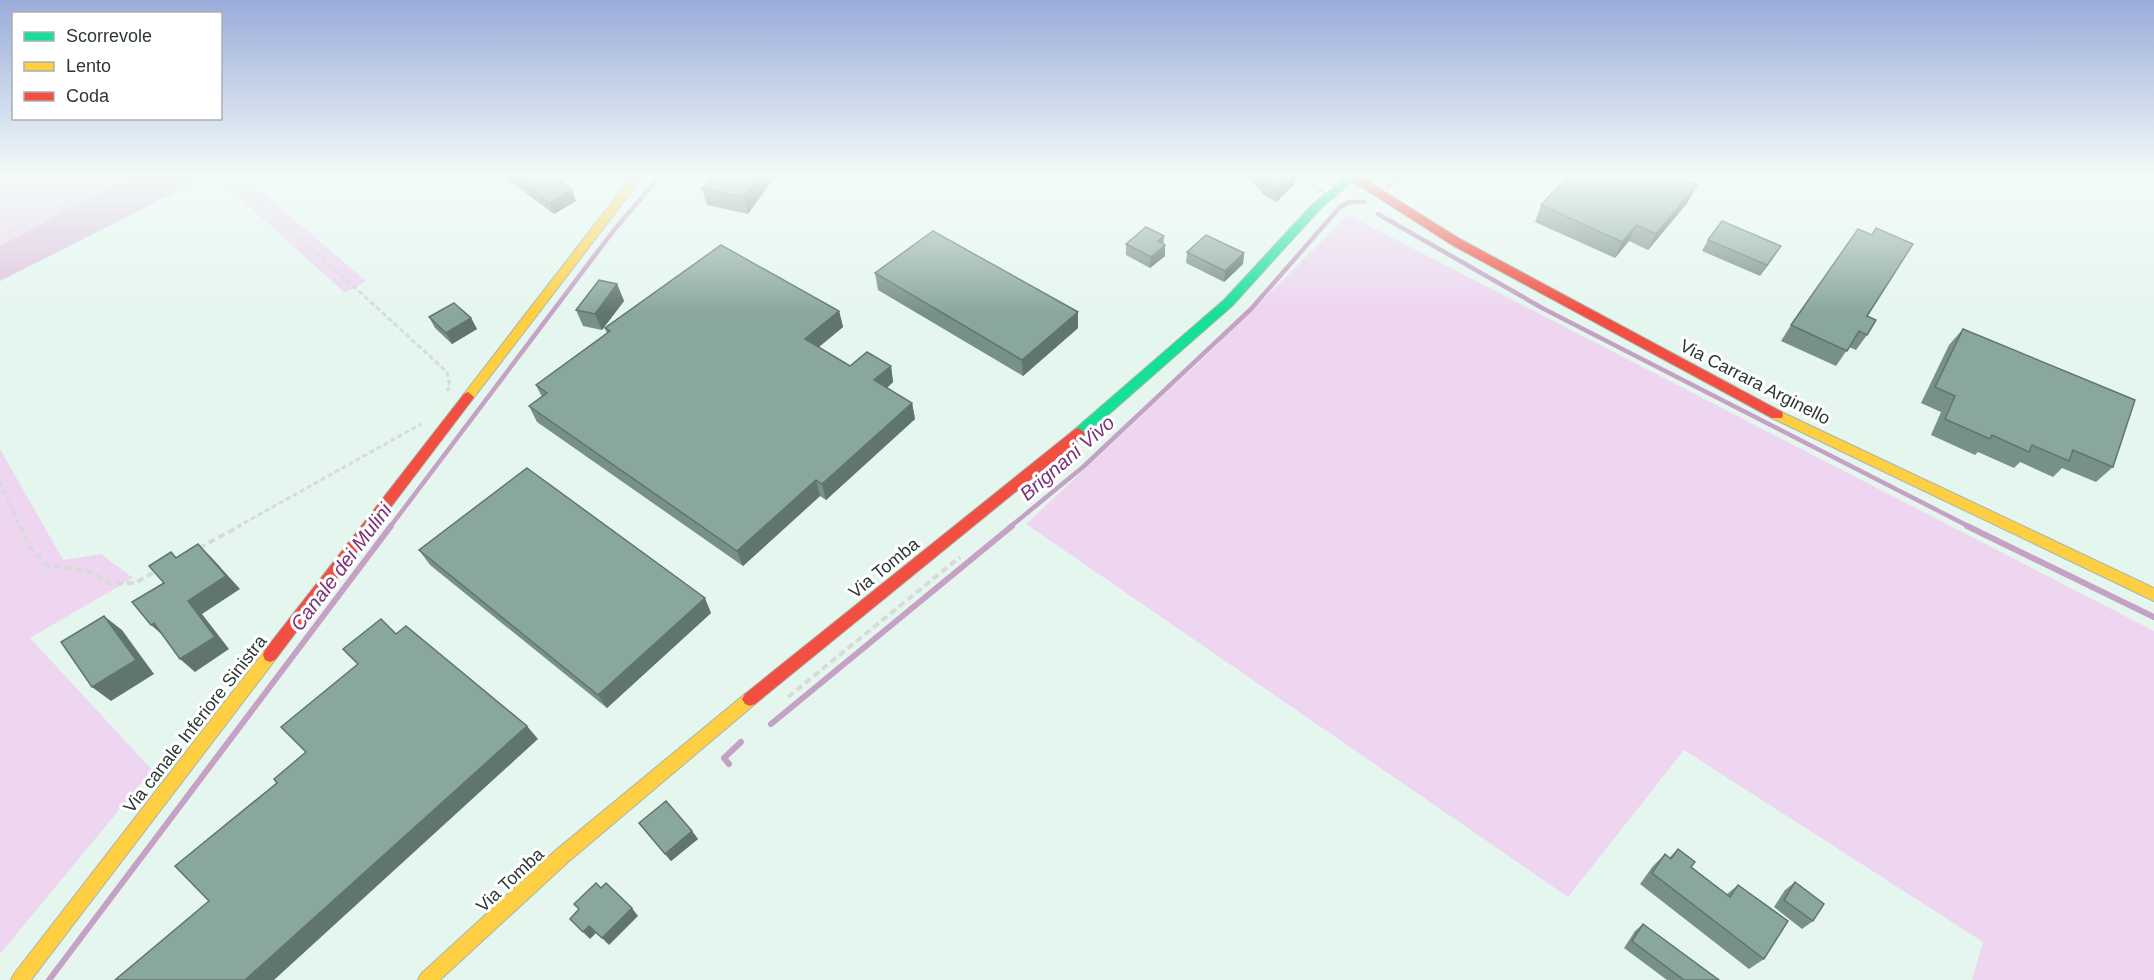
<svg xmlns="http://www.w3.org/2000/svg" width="2154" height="980" font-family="Arial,sans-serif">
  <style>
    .green { fill: #eed6f0 }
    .forest { fill: #dfc4e1 }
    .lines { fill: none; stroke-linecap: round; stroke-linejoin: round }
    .stream-far1 { stroke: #c6a1c6; stroke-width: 4.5 }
    .stream { stroke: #c6a1c6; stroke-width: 6 }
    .street-casing { stroke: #a8b5af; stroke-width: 3 }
    .fast-casing { stroke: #a8b5af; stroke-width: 2 }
    .slow-casing { stroke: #a8b5af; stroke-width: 2 }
    .jam-casing { stroke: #a8b5af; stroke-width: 2 }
    .path-far1 { stroke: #d7dbd9; stroke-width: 3; stroke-dasharray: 5 3; stroke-linecap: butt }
    .path { stroke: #d7dbd9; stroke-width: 4; stroke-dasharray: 7 4; stroke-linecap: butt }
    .street { fill: #fbfefd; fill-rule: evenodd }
    .fast { fill: #16e098; fill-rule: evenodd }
    .slow { fill: #ffcf43; fill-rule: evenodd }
    .jam { fill: #f24e42; fill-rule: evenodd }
    .wall { fill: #779088 }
    .shaded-wall { fill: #61756f }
    .building { fill: #8aa79e; stroke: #61756f; stroke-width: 1.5 }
    .labels { text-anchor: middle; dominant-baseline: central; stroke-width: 6; stroke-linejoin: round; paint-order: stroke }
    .street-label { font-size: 18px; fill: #2d3834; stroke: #fff }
    .water-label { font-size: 20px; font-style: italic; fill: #7b3279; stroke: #fff }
  </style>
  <rect width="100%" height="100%" fill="#e5f6ef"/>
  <!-- green -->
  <g class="green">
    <path d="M0 175H132L0 246Z"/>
    <path d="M214 175H242L366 281 345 293Z"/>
    <path d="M1348 215 2154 631V980H1972L1983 942 1684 750 1568 897 1026 524 1208 354Z"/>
    <path d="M0 449 63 560 101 554 133 578 30 638 152 770 0 954Z"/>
  </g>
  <!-- forest -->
  <path class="forest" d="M132 175H210L0 281V246Z"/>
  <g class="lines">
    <!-- stream-far1 -->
    <g class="stream-far1">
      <path d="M1387 187 1399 175"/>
      <path d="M1378 214 1544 309 1970 527"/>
      <path d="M390 527 614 230 661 175"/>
      <path d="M1010 527 1083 467 1251 309 1340 207 1349 202H1365"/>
    </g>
    <!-- stream -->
    <g class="stream">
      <path d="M1967 526 2154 617"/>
      <path d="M771 724 1012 526"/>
      <path d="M729 764 724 758 741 742"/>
      <path d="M49 980 391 526"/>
    </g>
    <defs>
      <path id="street" d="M1297 175H1313L1339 191 1337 194H1329Z"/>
      <path id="fast" d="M1348 175H1360L1320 209 1232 306 1084 436H1074L1073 433 1074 430 1224 300 1312 205Z"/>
      <g id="slow">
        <path d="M633 175H644L472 400H464L462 397 464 394Z"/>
        <path d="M1777 410 2154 588V601L1772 418 1771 415Z"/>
        <path d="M270 648 275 650 277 655 275 660 31 980H11L14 974 265 650Z"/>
        <path d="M750 692 755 694 758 699 755 704 568 862 440 980H418L421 974 556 850 745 694Z"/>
      </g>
      <g id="jam">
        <path d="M1349 175H1358L1460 239 1782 412 1783 415 1782 418H1772L1452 245 1349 179Z"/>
        <path d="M468 392 474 397 472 400 275 660 270 662 265 660 263 655 265 650 464 394Z"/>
        <path d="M1079 428 1085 433 1084 436 755 704 750 706 745 704 742 699 745 694 1074 430Z"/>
      </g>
    </defs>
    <!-- street casing -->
    <use href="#street" class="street-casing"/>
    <!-- fast casing -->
    <use href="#fast" class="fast-casing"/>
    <!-- slow casing -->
    <use href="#slow" class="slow-casing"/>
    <!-- jam casing -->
    <use href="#jam" class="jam-casing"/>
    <!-- path-far1 -->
    <g class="path-far1">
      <path d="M226 175 360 292 447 372 450 386 447 391"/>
      <path d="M0 236 121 175"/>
      <path d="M0 482 20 527"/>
      <path d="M237 527 421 424"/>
    </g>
    <!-- path -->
    <g class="path">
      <path d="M20 526 29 546 46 565 91 572 112 584 135 583 156 571"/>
      <path d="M199 548 240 526"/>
      <path d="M788 697 960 557"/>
    </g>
    <!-- street -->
    <use href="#street" class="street"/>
    <!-- fast -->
    <use href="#fast" class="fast"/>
    <!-- slow -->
    <use href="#slow" class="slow"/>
    <!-- jam -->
    <use href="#jam" class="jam"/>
  </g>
  <!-- wall -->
  <g class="wall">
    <path d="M505 175H557L554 177 572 190 576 201 554 214 506 178Z"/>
    <path d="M712 175H776L748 214 707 205 702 189Z"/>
    <path d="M1246 175H1296L1294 185 1276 202 1265 196Z"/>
    <path d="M1570 175H1685L1683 179 1688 202 1648 250 1629 241 1615 258 1535 222 1541 205Z"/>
    <path d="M1164 236 1163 243 1165 245V256L1150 268 1126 255V244Z"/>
    <path d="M1708 240 1781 246 1760 276 1702 251Z"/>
    <path d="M1187 252 1244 253 1243 264 1224 282 1186 263Z"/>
    <path d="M875 273 1078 328 1023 376 878 290Z"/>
    <path d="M617 284 624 301 602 330 583 326 576 310Z"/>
    <path d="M839 311 843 327 819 347 850 366H891L893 382 887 388 912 403 915 419 826 500 820 496 743 566 537 422 529 406 542 397 536 385 607 334 605 328Z"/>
    <path d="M1867 316V335L1856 350 1849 347 1836 366 1781 341 1791 325Z"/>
    <path d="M429 317 471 318 477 329 452 344 435 328Z"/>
    <path d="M1963 329 2113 467 2096 482 2062 468 2053 477 2020 462 2014 468 1978 452 1975 455 1931 435 1941 412 1921 403 1949 345Z"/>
    <path d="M419 550 711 613 607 708 430 565Z"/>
    <path d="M639 823 692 831 698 839 671 861Z"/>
    <path d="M1678 849 1691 867 1727 894 1738 885 1764 959 1749 969 1640 884 1653 866 1665 854 1669 858Z"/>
    <path d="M1795 882 1813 921 1802 929 1774 907 1785 890Z"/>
    <path d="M1643 924 1719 980H1667L1624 948 1635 931Z"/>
  </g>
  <!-- shaded-wall -->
  <g class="shaded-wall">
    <path d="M760 175H776L748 214 744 197Z"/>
    <path d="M1295 175H1296L1294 185 1276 202 1277 190Z"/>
    <path d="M1680 175H1685L1683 179 1678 178Z"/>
    <path d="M1697 185 1688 202 1648 250 1656 234Z"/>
    <path d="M572 190 576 201 554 214 549 203Z"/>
    <path d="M1637 225 1629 241 1615 258 1622 242Z"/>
    <path d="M1164 236 1163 247 1158 241Z"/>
    <path d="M1165 245V256L1150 268 1151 257Z"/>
    <path d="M1781 246 1774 257 1760 276 1767 265Z"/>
    <path d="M1244 253 1243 264 1224 282 1225 271Z"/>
    <path d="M617 284 624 301 602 330 595 314Z"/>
    <path d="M839 311 843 327 809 355 805 339Z"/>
    <path d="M1078 312V328L1023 376 1022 360Z"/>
    <path d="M471 318 477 329 452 344 446 333Z"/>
    <path d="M891 366 893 382 877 396 874 380Z"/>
    <path d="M912 403 915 419 826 500 822 484Z"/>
    <path d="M816 480 820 496 743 566 737 551Z"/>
    <path d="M198 544 212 558 240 589 202 614 229 649 195 672 180 659 188 601Z"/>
    <path d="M705 598 711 613 607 708 598 695Z"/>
    <path d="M104 616 122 630 154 674 111 701 92 687Z"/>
    <path d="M154 623 166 638 151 625Z"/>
    <path d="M527 726 538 739 274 980H245Z"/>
    <path d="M692 831 698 839 671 861 665 854Z"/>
    <path d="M632 908 638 916 609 945 602 938Z"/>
    <path d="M589 926 596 933 590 939 583 932Z"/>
  </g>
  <!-- building -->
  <g class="building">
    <path d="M512 175H552L572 190 549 203Z"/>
    <path d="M712 175H760L744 197 702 189Z"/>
    <path d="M1258 175H1295L1277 190 1267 185Z"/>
    <path d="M1570 175H1680L1678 178 1697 185 1656 234 1637 225 1622 242 1541 205Z"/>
    <path d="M1722 221 1781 246 1767 265 1708 240Z"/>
    <path d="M1146 227 1164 236 1158 241 1165 245 1151 257 1126 244Z"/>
    <path d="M1876 228 1913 244 1867 316 1876 320 1867 335 1859 331 1847 351 1791 325 1858 229 1872 235Z"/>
    <path d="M933 231 1078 312 1022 360 875 273Z"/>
    <path d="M1206 235 1244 253 1225 271 1187 252Z"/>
    <path d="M721 245 839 311 805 339 850 366 867 352 891 366 874 380 912 403 822 484 816 480 737 551 529 406 547 393 536 385 610 331 605 328Z"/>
    <path d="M599 280 617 284 595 314 576 310Z"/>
    <path d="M454 303 471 318 446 333 429 317Z"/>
    <path d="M1963 329 2135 400 2113 467 2073 450 2069 461 2032 445 2029 452 1992 435 1990 439 1945 419 1955 396 1935 387Z"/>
    <path d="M527 468 705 598 598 695 419 550Z"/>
    <path d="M198 544 226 576 188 601 215 637 180 659 154 623 151 625 132 602 164 583 149 566 171 552 176 558Z"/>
    <path d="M104 616 136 660 92 687 61 642Z"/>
    <path d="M381 619 396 634 406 626 527 726 245 980H115L209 901 175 866 277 783 274 779 306 752 281 727 358 664 343 649Z"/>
    <path d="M666 801 692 831 665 854 639 823Z"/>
    <path d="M1678 849 1695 862 1691 867 1730 897 1738 885 1788 921 1764 959 1652 873 1665 854 1671 859Z"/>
    <path d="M1795 882 1824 904 1813 921 1784 900Z"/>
    <path d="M596 883 601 888 606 883 632 908 602 938 589 926 583 932 570 919 579 909 574 904Z"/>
    <path d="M1643 924 1719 980H1684L1632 941Z"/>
  </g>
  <!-- sky -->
  <linearGradient id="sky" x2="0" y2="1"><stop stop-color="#9aacda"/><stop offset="0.56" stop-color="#f3fbf8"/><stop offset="1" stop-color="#f3fbf8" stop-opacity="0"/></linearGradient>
  <rect width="2154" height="313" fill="url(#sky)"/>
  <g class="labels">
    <!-- street labels -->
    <g class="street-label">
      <text transform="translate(1755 382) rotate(27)">Via Carrara Arginello</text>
      <text transform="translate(884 568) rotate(-39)">Via Tomba</text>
      <text transform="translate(195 724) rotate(-52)">Via canale Inferiore Sinistra</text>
      <text transform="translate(510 880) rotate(-43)">Via Tomba</text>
    </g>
    <!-- water labels -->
    <g class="water-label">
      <text transform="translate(1067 458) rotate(-41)">Brignani Vivo</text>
      <text transform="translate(341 567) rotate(-53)">Canale dei Mulini</text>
    </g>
  </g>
  <!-- legend -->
  <rect x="12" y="12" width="210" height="108" fill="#ffffff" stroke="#abafae" stroke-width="1.5"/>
  <rect x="24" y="32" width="30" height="9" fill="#16e098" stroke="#abafae" stroke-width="1.5"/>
  <text x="66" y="42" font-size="18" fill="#2d3834">Scorrevole</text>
  <rect x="24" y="62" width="30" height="9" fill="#ffcf43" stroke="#abafae" stroke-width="1.5"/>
  <text x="66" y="72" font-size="18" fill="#2d3834">Lento</text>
  <rect x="24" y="92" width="30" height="9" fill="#f24e42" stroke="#abafae" stroke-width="1.5"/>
  <text x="66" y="102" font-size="18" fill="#2d3834">Coda</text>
</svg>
